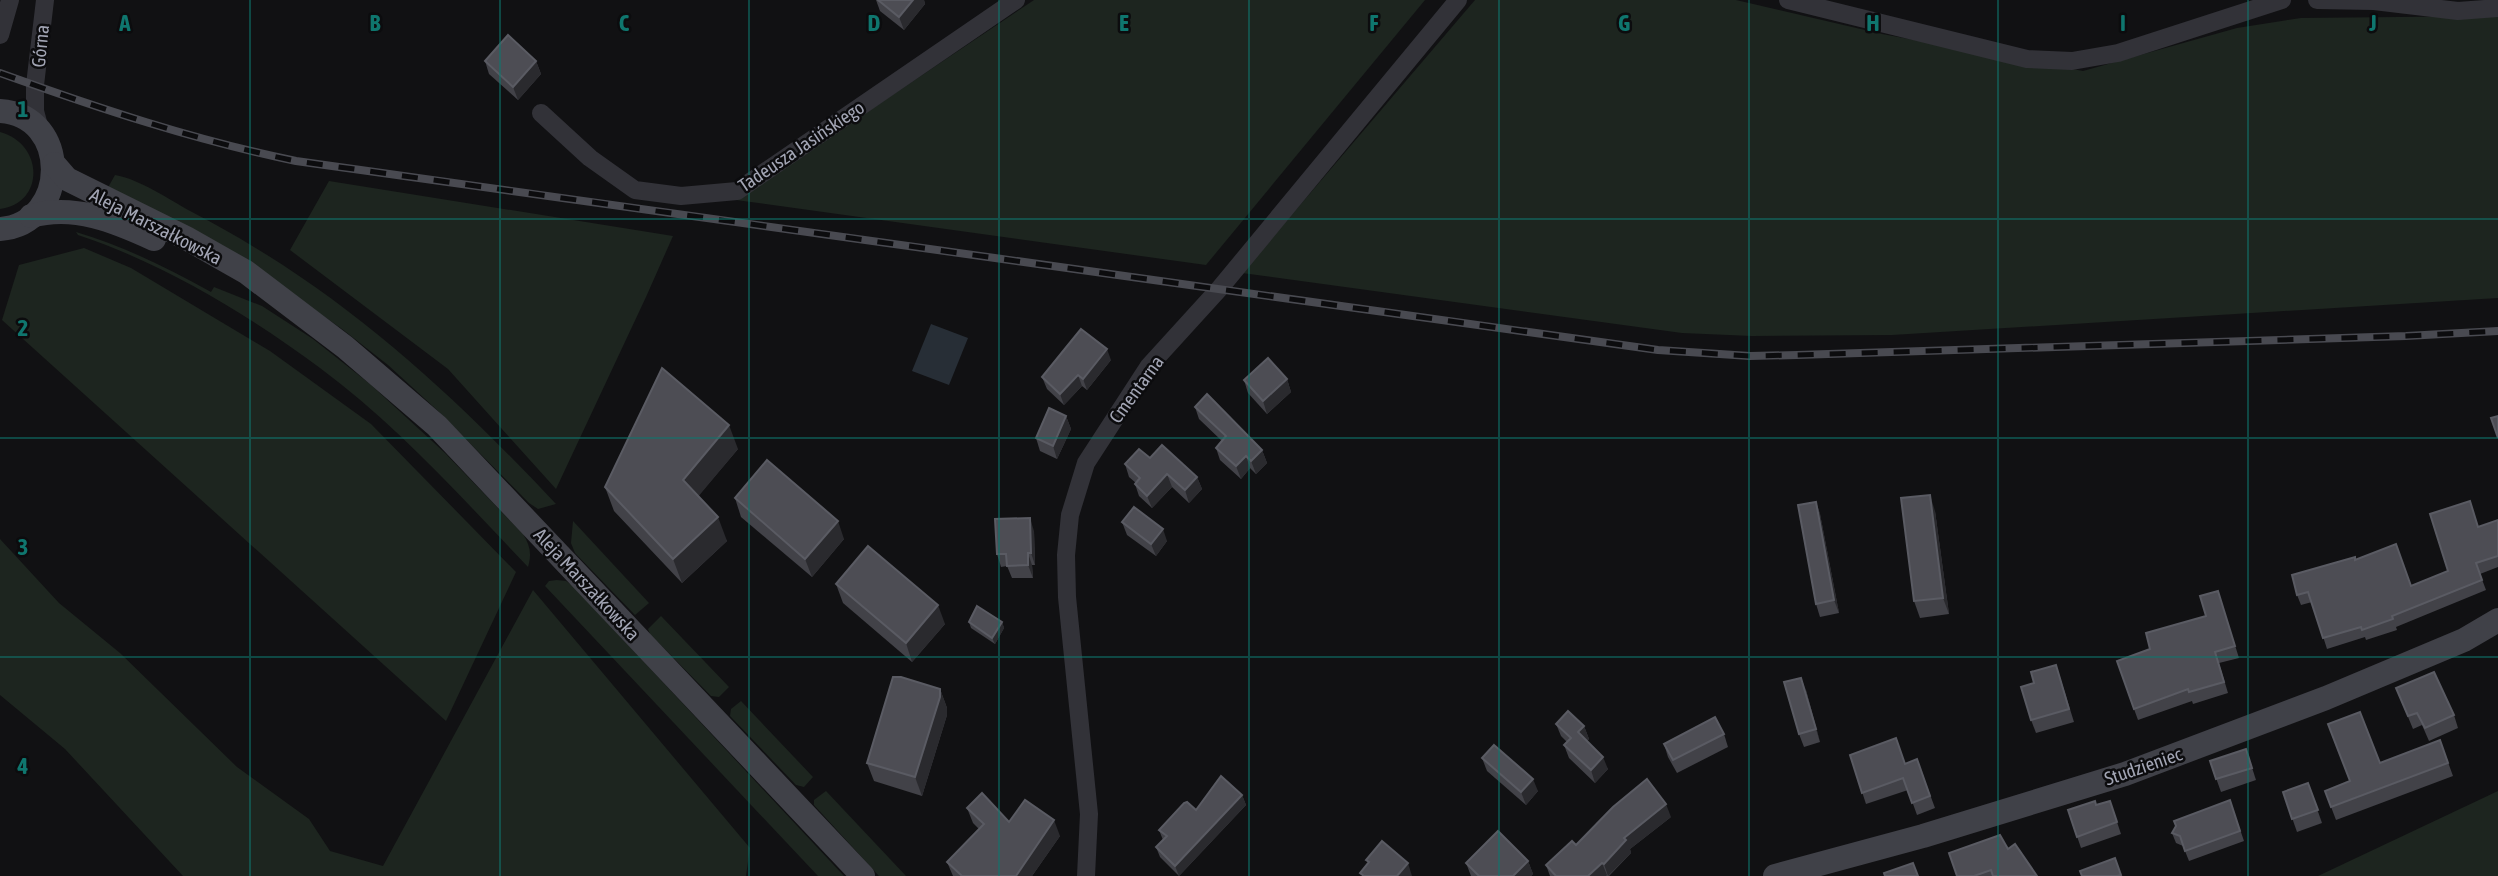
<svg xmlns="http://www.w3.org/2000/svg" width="2498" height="876" font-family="'Asap Condensed',sans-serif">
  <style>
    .green { fill: #1d251f }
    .water { fill: #272e36 }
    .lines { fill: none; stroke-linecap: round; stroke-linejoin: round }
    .street { stroke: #323238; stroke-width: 18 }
    .secondary { stroke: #404148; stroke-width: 24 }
    .rail-casing { stroke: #494a51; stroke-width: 8 }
    .rail { stroke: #0c0c0e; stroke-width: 5; stroke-dasharray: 16; stroke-linecap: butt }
    .wall { fill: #424248 }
    .shaded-wall { fill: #2a2a2e }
    .building { fill: #4d4d54; stroke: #5a5b63; stroke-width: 2 }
    .grid { fill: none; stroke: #0f766e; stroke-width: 2; stroke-opacity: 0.55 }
    .labels { text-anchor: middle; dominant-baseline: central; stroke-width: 5; stroke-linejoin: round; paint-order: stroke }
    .street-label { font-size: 19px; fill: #a2a5b4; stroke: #0c0c0e }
    .grid-label { font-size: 23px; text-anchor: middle; font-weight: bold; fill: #0f766e; stroke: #0c0c0e; stroke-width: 5; stroke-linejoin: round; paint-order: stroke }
  </style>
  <rect width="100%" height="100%" fill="#111113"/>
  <!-- green -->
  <g class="green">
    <path d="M1034 0H1425L1206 265 736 200Z"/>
    <path d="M1475 0H1736L1882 34 2083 71 2237 28 2301 18 2498 16V298L1892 335 1752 336 1682 333 1242 273Z"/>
    <path d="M0 132C44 144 45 203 0 209Z"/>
    <path d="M115 175C139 179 170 200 192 212 338 288 444 385 556 504L538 509 529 503 437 410 388 365 342 329 256 269 106 191Z"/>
    <path d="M329 181 673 236 646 297 556 489 448 369 290 250Z"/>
    <path d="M76 232C124 246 167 268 211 292L214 287 262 306 313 339 370 384 445 453 523 534C530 545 532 554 528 567 462 498 397 425 320 368 247 314 165 264 78 235Z"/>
    <path d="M84 248 131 268 270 351 371 424 516 572 446 721 2 320 19 265Z"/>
    <path d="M573 521 649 603 635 615 575 553 571 543Z"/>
    <path d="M0 539 59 603 120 653 237 767 309 819 330 851 383 866 533 590 750 848 746 876H183L65 749 0 695Z"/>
    <path d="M557 580 566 581 573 586 844 876H818L545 586 549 581Z"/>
    <path d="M661 616 729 687 719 697 711 696 650 634 648 629Z"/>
    <path d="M741 701 813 777 804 787 796 785 730 716 731 709Z"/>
    <path d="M826 791 906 876H879L814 805V800Z"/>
    <path d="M2498 791V876H2318Z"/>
  </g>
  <!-- water -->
  <path class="water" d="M931 324 968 338 949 385 912 371Z"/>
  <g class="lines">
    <!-- street -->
    <g class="street">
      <path d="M1788 0 2027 59 2072 61 2118 53 2282 0"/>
      <path d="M2317 0 2374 1 2458 11 2498 8"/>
      <path d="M0 35 10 0"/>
      <path d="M541 113 590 158 635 190 681 196 737 191 1016 0"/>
      <path d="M41 133 35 111V85L45 0"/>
      <path d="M1086 876 1089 814 1067 597 1066 555 1070 515 1086 463 1149 366 1220 288 1458 0"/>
    </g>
    <!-- secondary -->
    <g class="secondary">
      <path d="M0 111C71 115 70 224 0 229"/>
      <path d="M54 164 67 179 186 238 246 272 345 347 437 426 863 876"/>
      <path d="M31 216C74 204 115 221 154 239"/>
      <path d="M1775 876 1923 836 2125 774 2326 698 2464 640 2498 620"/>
    </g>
    <defs>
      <path id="rail" d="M0 73C98 108 194 140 296 161L1658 350 1750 356 1797 355 2406 336 2498 331"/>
    </defs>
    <!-- rail casing -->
    <use href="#rail" class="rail-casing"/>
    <!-- rail -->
    <use href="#rail" class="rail"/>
  </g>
  <!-- wall -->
  <g class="wall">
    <path d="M876 0H924L925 4 904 30 880 11Z"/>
    <path d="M485 61H536L541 74 518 100 489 74Z"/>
    <path d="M1111 360 1087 390 1082 386 1064 405 1047 389 1042 377Z"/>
    <path d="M1287 379 1291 392 1267 414 1248 393 1244 380Z"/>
    <path d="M1195 407 1262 450 1267 463 1256 474 1250 468 1241 479 1220 460 1216 448 1222 441 1199 419Z"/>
    <path d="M1066 416 1071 429 1057 459 1040 451 1036 438Z"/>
    <path d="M738 449 698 496 727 541 682 583 614 511 605 487Z"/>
    <path d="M1150 458 1197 477 1202 489 1189 503 1172 487 1152 508 1139 496 1135 484 1136 483 1129 477 1125 464Z"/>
    <path d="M735 498 844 539 812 577 741 517Z"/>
    <path d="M1816 502 1820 514 1839 613 1820 617 1816 604Z"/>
    <path d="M1935 511 1949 614 1920 618 1914 601Z"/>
    <path d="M2498 520V567L2480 574 2486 590 2396 627 2397 630 2366 640 2365 637 2327 649 2312 602 2301 605 2297 595 2355 560 2411 586 2448 571 2478 527Z"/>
    <path d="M1122 522 1167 541 1156 556 1127 535Z"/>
    <path d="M1034 531 1035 565H1032L1033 578H1012L1007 566 1001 567 997 554Z"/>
    <path d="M836 584 945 624 912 662 843 603Z"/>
    <path d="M2218 591 2239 658 2219 663 2228 693 2193 704 2192 701 2138 720 2134 709 2150 649 2206 616Z"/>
    <path d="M969 622H1002L1004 628 995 644 971 628Z"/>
    <path d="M2060 677 2074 722 2036 733 2031 720Z"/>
    <path d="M2396 688 2454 715 2458 728 2429 741 2422 725 2413 729Z"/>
    <path d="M940 689 947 708V715L922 796 874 781 867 763Z"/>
    <path d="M1806 690 1820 742 1804 747 1799 734Z"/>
    <path d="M1556 724 1584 726 1589 739 1587 741 1608 769 1595 783 1569 758 1564 745 1567 742 1561 736Z"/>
    <path d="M1724 734 1728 747 1677 773 1668 757 1664 744Z"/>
    <path d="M2440 740 2453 776 2336 820 2325 791 2350 782 2380 763Z"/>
    <path d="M2246 749 2256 780 2221 792 2210 761Z"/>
    <path d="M1850 755 1905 764 1917 759 1935 808 1917 815 1908 790 1866 804Z"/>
    <path d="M1482 758 1538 791 1526 805 1487 771Z"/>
    <path d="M2308 783 2322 823 2297 832 2283 792Z"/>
    <path d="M1242 795 1246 805 1179 876 1160 857 1156 847 1163 840 1159 830 1196 810Z"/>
    <path d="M2230 800 2244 841 2189 861 2183 846 2176 843 2172 833Z"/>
    <path d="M2110 801 2121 834 2081 848 2068 810 2096 805Z"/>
    <path d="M967 808 1009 822 1060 836 1032 876H953L947 862 979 829 973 823Z"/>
    <path d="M1671 817 1630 849 1631 853 1609 876H1550L1546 865 1576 845Z"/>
    <path d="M2008 849 2037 876H1957Z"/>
    <path d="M1528 861 1533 874 1531 876H1471L1466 863Z"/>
  </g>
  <!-- shaded-wall -->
  <g class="shaded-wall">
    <path d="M913 0H924L925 4 904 30 899 17Z"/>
    <path d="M536 61 541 74 518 100 513 87Z"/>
    <path d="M1107 349 1111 360 1087 390 1083 379Z"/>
    <path d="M1078 375 1082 386 1064 405 1060 394Z"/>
    <path d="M1287 379 1291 392 1267 414 1263 401Z"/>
    <path d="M1066 416 1071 429 1057 459 1053 446Z"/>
    <path d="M729 425 738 449 692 504 683 480Z"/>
    <path d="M1262 450 1267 463 1256 474 1251 461Z"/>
    <path d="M1246 456 1250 468 1241 479 1236 466Z"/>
    <path d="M1167 474 1172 487 1152 508 1147 496Z"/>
    <path d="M1197 477 1202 489 1189 503 1185 490Z"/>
    <path d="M1930 495 1935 511 1949 614 1943 598Z"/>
    <path d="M1816 502 1820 514 1839 613 1834 600Z"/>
    <path d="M718 517 727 541 682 583 673 559Z"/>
    <path d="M1030 518 1034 531 1035 565 1031 553Z"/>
    <path d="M838 521 844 539 812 577 805 559Z"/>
    <path d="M1163 529 1167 541 1156 556 1151 544Z"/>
    <path d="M1028 553 1032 565 1033 578 1028 565Z"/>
    <path d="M938 605 945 624 912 662 906 643Z"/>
    <path d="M1002 622 1004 628 995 644 992 638Z"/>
    <path d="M1801 678 1806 690 1820 742 1816 729Z"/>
    <path d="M940 689 947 708V715L922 796 915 777Z"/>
    <path d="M1584 726 1589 739 1582 745 1578 732Z"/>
    <path d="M1603 757 1608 769 1595 783 1591 770Z"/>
    <path d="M1533 779 1538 791 1526 805 1521 792Z"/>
    <path d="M1242 795 1246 805 1179 876 1175 866Z"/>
    <path d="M1666 804 1671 817 1630 849 1631 853 1608 876 1604 864 1624 838Z"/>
    <path d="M1054 820 1060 836 1032 876H1016Z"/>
    <path d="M1528 861 1533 874 1531 876H1513Z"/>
    <path d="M1408 863 1412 876H1397Z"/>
    <path d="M1602 863 1607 875 1606 876H1588Z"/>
  </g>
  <!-- building -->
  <g class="building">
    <path d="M878 0H913L899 17Z"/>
    <path d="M508 35 536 61 513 87 485 61Z"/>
    <path d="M1081 329 1107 349 1083 379 1078 375 1060 394 1042 377Z"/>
    <path d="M1268 358 1287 379 1263 401 1244 380Z"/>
    <path d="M662 368 729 425 683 480 718 517 673 559 605 487Z"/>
    <path d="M1207 394 1262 450 1251 461 1246 456 1236 466 1216 448 1226 436 1195 407Z"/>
    <path d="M1049 408 1066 416 1053 446 1036 438Z"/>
    <path d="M2498 416V438L2491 418Z"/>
    <path d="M1162 445 1197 477 1185 490 1167 474 1147 496 1135 484 1140 478 1125 464 1139 449 1150 458Z"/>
    <path d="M767 460 838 521 805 559 735 498Z"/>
    <path d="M1930 495 1943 598 1914 601 1901 498Z"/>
    <path d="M2470 501 2478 527 2498 520V556L2476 563 2482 580 2392 616 2393 619 2362 630 2361 627 2323 638 2308 592 2297 595 2292 575 2355 557V560L2396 544 2411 586 2448 571 2430 514Z"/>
    <path d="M1816 502 1834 600 1816 604 1798 505Z"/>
    <path d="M1134 507 1163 529 1151 544 1122 522Z"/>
    <path d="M1030 518 1031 553H1028V565L1007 566 1006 554H997L995 519Z"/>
    <path d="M868 546 938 605 906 643 836 584Z"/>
    <path d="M2218 591 2235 646 2215 652 2224 682 2189 692 2188 689 2134 709 2117 661 2150 649 2146 633 2206 616 2200 596Z"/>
    <path d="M977 606 1002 622 992 638 969 622Z"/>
    <path d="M2056 665 2069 709 2031 720 2021 687 2034 683 2031 672Z"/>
    <path d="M2434 672 2454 715 2425 728 2417 713 2408 716 2396 688Z"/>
    <path d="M893 677H901L940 689V697L915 777 867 763Z"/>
    <path d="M1801 678 1816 729 1799 734 1784 682Z"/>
    <path d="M1568 711 1584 726 1578 732 1603 757 1591 770 1564 745 1571 738 1556 724Z"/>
    <path d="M2360 712 2380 763 2440 740 2448 763 2331 807 2325 791 2350 781 2328 724Z"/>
    <path d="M1715 717 1724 734 1673 760 1664 744Z"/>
    <path d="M1896 738 1905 764 1917 759 1930 796 1912 803 1903 778 1862 793 1850 755Z"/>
    <path d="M1494 745 1533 779 1521 792 1482 758Z"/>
    <path d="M2246 749 2252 768 2216 779 2210 761Z"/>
    <path d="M1221 776 1242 795 1175 866 1156 847 1167 836 1159 830 1184 803 1187 802 1196 810Z"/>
    <path d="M1647 779 1666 804 1624 838 1626 840 1604 864 1602 863 1588 876H1556L1546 865 1572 841 1576 845 1613 807Z"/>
    <path d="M2308 783 2318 810 2292 819 2283 792Z"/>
    <path d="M982 793 1009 822 1025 800 1054 820 1016 876H962L947 862 984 824 967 808Z"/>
    <path d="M2230 800 2240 831 2185 851 2180 836 2172 833 2176 826 2174 821Z"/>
    <path d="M2095 801 2096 805 2110 801 2117 822 2077 837 2068 810Z"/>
    <path d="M1498 831 1528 861 1513 876H1479L1466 863Z"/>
    <path d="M2000 835 2008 849 2015 844 2037 876H1993L1991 870 1974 876H1957L1949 853Z"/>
    <path d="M1382 841 1408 863 1397 876H1364L1360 873 1369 862 1366 860Z"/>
    <path d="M2115 858 2121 875 2117 876H2082L2080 871Z"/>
    <path d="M1913 863 1918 876H1885L1884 873Z"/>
  </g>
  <!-- grid -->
  <path class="grid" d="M250 0V876M500 0V876M749 0V876M999 0V876M1249 0V876M1499 0V876M1749 0V876M1998 0V876M2248 0V876M0 219H2498M0 438H2498M0 657H2498"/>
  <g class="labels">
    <!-- street labels -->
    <g class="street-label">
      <text transform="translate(40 46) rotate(-84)">Górna</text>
      <text transform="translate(801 146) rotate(-34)">Tadeusza Jasińskiego</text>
      <text transform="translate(156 226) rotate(27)">Aleja Marszałkowska</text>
      <text transform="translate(1136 389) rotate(-54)">Cmentarna</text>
      <text transform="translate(587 584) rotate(47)">Aleja Marszałkowska</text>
      <text transform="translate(2143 766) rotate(-19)">Studzieniec</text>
    </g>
  </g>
  <g class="grid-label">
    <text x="125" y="31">A</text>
    <text x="375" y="31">B</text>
    <text x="624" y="31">C</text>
    <text x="874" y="31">D</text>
    <text x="1124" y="31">E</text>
    <text x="1374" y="31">F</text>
    <text x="1624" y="31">G</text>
    <text x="1873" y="31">H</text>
    <text x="2123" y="31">I</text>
    <text x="2373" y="31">J</text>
    <text x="23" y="117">1</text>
    <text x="23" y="336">2</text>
    <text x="23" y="555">3</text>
    <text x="23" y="774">4</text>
  </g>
</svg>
